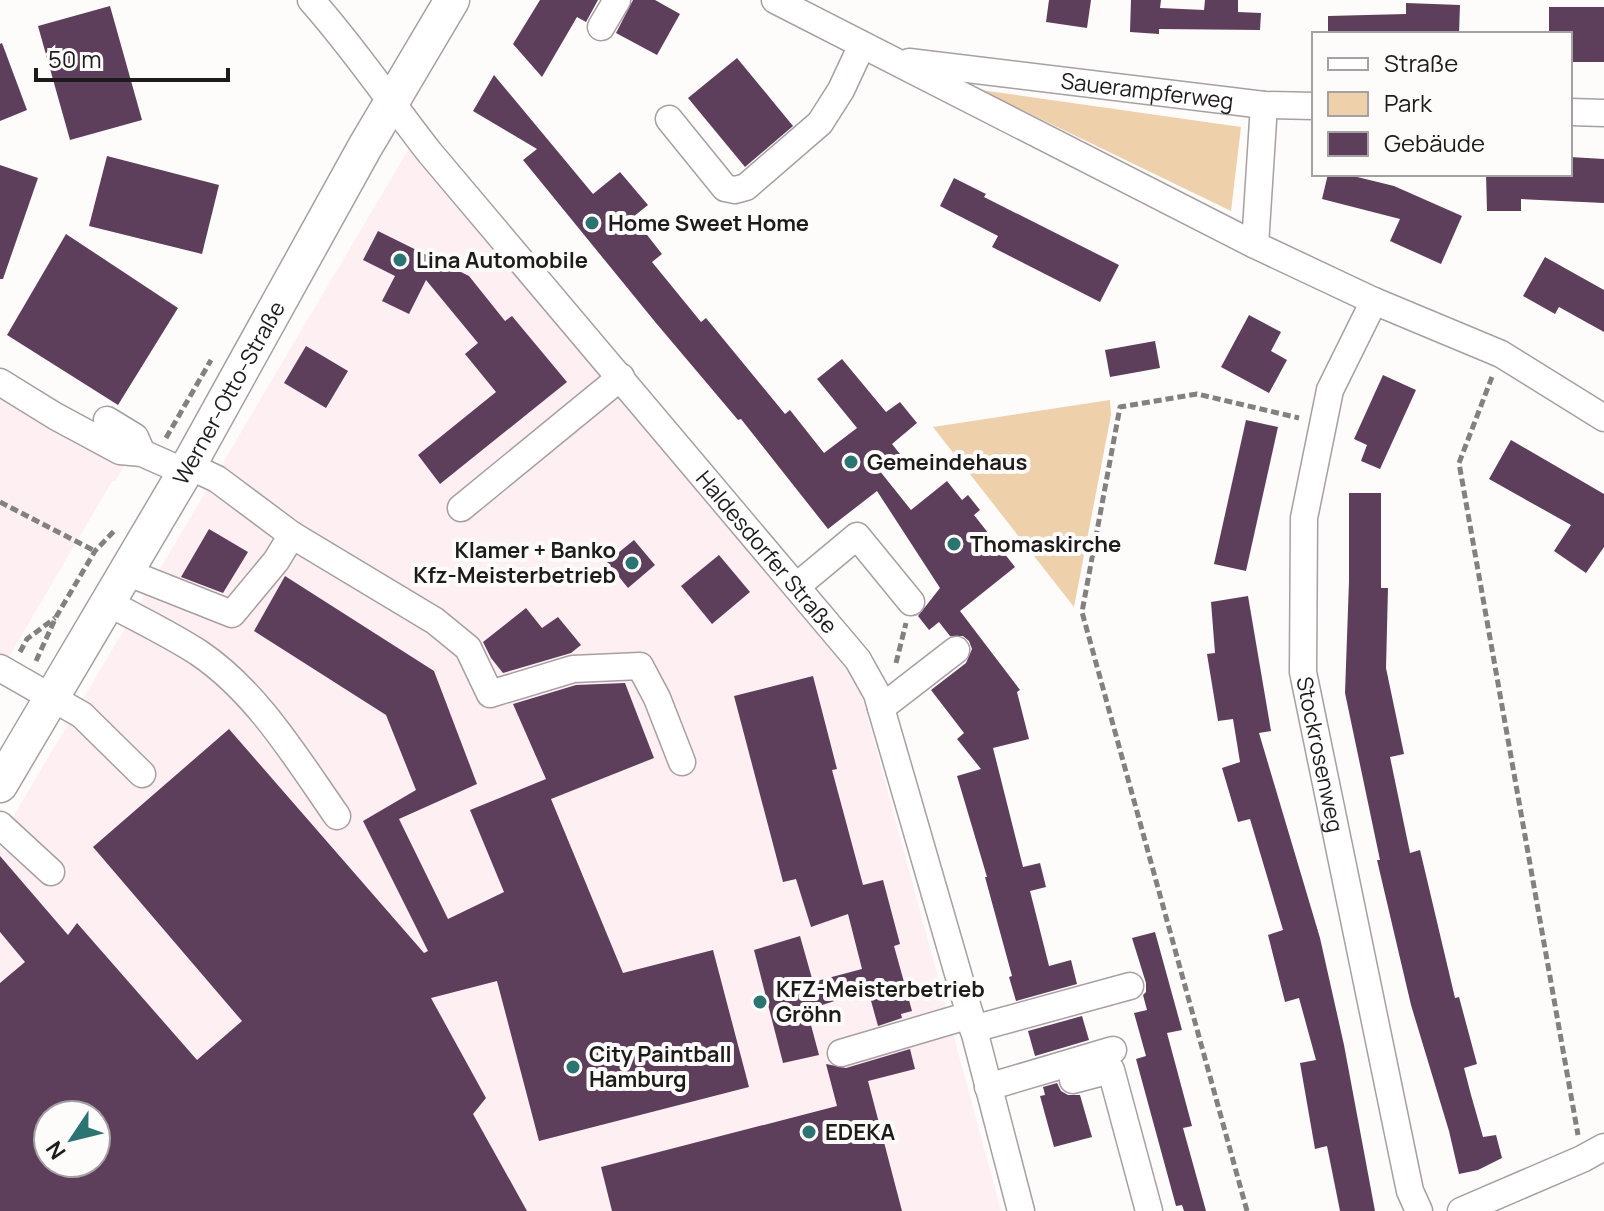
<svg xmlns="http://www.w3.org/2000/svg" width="1604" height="1211" font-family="Manrope,sans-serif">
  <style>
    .built { fill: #fdeff2; fill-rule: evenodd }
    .green { fill: #eed1ab }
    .building { fill: #5e3f5b; fill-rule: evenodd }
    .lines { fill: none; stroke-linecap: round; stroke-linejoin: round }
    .minor-casing { stroke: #a79fa1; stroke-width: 29 }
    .major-casing { stroke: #a79fa1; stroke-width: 37 }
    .path { stroke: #838080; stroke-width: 5; stroke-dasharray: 8 4; stroke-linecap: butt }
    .minor { stroke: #fff; stroke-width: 26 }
    .major { stroke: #fff; stroke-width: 34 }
    .poi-dot { fill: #2a7471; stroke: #fefbfb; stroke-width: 3 }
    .labels { text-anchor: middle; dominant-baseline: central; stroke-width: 8; stroke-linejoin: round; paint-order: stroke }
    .street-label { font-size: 22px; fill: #1e1b1c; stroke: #fefbfb }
    .poi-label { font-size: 22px; font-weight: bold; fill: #1e1b1c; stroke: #fefbfb; text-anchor: start }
  </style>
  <rect width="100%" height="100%" fill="#fefbfb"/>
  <!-- built -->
  <g class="built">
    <path d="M413 142 852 659 1001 1211H0V839ZM48 1115H96V1163H48Z"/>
    <path d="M0 366 136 446 115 481H112L0 672Z"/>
  </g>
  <!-- green -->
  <g class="green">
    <path d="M981 90 1241 127 1231 211Z"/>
    <path d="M1110 400 1111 415 1074 607 933 427Z"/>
  </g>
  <!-- building -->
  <g class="building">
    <path d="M540 0H598L586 22 577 17 542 77 513 44Z"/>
    <path d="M633 0H655L680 14 657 55 616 33Z"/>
    <path d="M1049 0H1091L1087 28 1046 22Z"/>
    <path d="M1131 0H1161L1160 8 1204 10 1205 0H1238V12L1261 13 1260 30 1159 29V34L1130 32Z"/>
    <path d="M1406 3 1460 5 1459 34H1328V16L1406 14Z"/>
    <path d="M110 6 142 120 70 140 38 26Z"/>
    <path d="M1549 7H1604V62H1570V34H1549Z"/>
    <path d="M2 43 27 110 0 121V44Z"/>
    <path d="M737 58 793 126 745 167 688 98Z"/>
    <path d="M494 75 593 194 620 172 648 205 633 217 662 254 652 262 701 322 706 318 785 414 790 410 824 453 857 428 817 379 842 359 886 412 900 402 917 423 892 444 900 454 879 470 911 510 947 481 962 500 968 495 980 510 974 515 1015 567 960 611 1020 690 1017 692 1029 739 993 748 1023 867 1040 863 1046 887 1030 891 1049 966 1071 960 1077 984 1016 1001 1009 977 1012 976 985 877H987L957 776 981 769 957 739 964 733 931 690 966 663 972 649 969 641 963 636H950L939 622 929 630 918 616 940 588 877 491 828 529 741 419 738 420 656 323 523 160 537 149 473 111Z"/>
    <path d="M107 156 219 185 202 254 89 226Z"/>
    <path d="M1570 157 1604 159V203L1521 199V211H1487L1486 174H1570Z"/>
    <path d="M0 165 38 178 3 279H0Z"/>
    <path d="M1328 174H1345L1394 186 1462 216 1441 264 1390 241 1400 219 1322 199Z"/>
    <path d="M954 178 986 194 984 197 1119 265 1100 302 992 247 998 236 940 206Z"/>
    <path d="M378 231 469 276 505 321 512 316 567 382 440 484 418 455 496 392 465 354 478 343 426 280 409 314 382 301 395 276 363 260Z"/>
    <path d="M66 234 178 308 118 405 7 335Z"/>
    <path d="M1545 257 1604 290V332L1559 307 1555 314 1523 296Z"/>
    <path d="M1249 315 1281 332 1271 351 1287 360 1269 393 1221 367Z"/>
    <path d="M1155 341 1160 368 1110 377 1105 350Z"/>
    <path d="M306 346 348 371 326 408 284 383Z"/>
    <path d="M1383 375 1416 390 1380 469 1361 461 1367 445 1354 439Z"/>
    <path d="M1246 420 1278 427 1246 571 1214 564Z"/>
    <path d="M1511 440 1604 494V547L1586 573 1554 551 1571 525 1489 479Z"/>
    <path d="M1349 493H1381V588H1388L1386 668 1404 754 1390 757 1410 853 1420 850 1455 998 1459 997 1477 1064 1464 1068 1471 1095 1483 1137 1496 1135 1502 1158 1478 1170 1459 1174 1449 1131 1411 1005 1377 860H1380L1345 693 1349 581Z"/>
    <path d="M209 529 248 552 223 593 181 577Z"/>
    <path d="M634 540 655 565 628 588 607 562Z"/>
    <path d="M719 555 750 592 712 624 681 586Z"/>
    <path d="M285 576 434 671 477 784 399 819 448 919 504 892 470 810 546 779 513 704 576 685 625 683 654 758 551 799 623 973 713 950 749 1087 539 1141 497 981 431 998 486 1098 473 1114 527 1211H0V983L25 962 0 932V856L68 935 77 923 197 1060 242 1021 93 847 229 729 424 953 428 951 363 821 416 790 386 715 254 631ZM48 1115H96V1163H48Z"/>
    <path d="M1248 596 1271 731 1259 733 1320 938 1344 1045 1375 1211H1340L1327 1146 1315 1149 1300 1063 1316 1060 1299 998 1285 1002 1268 935 1283 930 1250 819 1238 822 1222 768 1240 762 1233 719 1218 721 1207 654 1215 653 1211 602Z"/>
    <path d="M526 608 542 628 558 617 581 645 571 653 503 673 491 658 483 642Z"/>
    <path d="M813 676 837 769 832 770 863 885 883 880 900 944 894 946 912 1011 901 1014 902 1018 878 1026 868 990 807 1010 819 1055 783 1063 754 950 800 936 813 982 862 969 848 914 811 927 796 879 783 882 734 696Z"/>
    <path d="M1155 932 1182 1030 1167 1033 1192 1126 1183 1128 1206 1211H1184L1182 1205 1176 1206 1136 1059 1146 1056 1134 1013 1147 1010 1143 995 1146 992V983L1132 938Z"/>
    <path d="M1082 1016 1089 1040 1035 1056 1028 1031Z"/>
    <path d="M910 1049 915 1069 868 1081 902 1211H612L601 1167 837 1106 826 1064 846 1068Z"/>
    <path d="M1057 1083 1061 1091 1068 1095H1080L1092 1137 1054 1147 1040 1096 1045 1095 1043 1087Z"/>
  </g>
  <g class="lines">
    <defs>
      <g id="minor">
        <path id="s1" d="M311 0C354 48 390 102 430 153L858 660 877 694 881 708 970 1015 1021 1211"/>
        <path d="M775 0 1255 245 1374 301 1501 354 1604 418"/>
        <path d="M601 27 617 0"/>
        <path id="s2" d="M909 62 1264 105 1314 106"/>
        <path d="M1570 112 1604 113"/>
        <path d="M669 119 725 188 735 190 746 187 820 123 841 90 862 45"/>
        <path d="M1255 245 1264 105"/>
        <path id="s3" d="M1374 301 1330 390 1304 518 1303 672 1410 1191 1419 1211"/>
        <path d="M0 382 55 416 120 451 142 453 185 472"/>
        <path d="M107 420 135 437 142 453"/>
        <path d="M189 466 217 479 292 535"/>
        <path d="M461 508 621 377"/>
        <path d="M126 572 232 614 276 561 292 535 435 621 468 648 490 694 573 669 640 666 657 698 682 762"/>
        <path d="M797 586 857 536 911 602"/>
        <path d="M107 602C138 619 170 634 199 653 258 693 297 759 337 816"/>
        <path d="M0 668 82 715 142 774"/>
        <path d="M881 708 956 650"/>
        <path d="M0 825 51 872"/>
        <path d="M973 1029 1130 986"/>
        <path d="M841 1053 970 1015"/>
        <path d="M1073 1080 1111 1070 1149 1211"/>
        <path d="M988 1087 1113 1050"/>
        <path d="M1461 1211 1582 1159 1604 1147"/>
      </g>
      <g id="major">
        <path id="s4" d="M0 785 185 472 365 147 452 0"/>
      </g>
    </defs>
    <!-- minor casing -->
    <use href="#minor" class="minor-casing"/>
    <!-- major casing -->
    <use href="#major" class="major-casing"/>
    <!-- path -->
    <g class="path">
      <path d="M1492 377 1459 463 1578 1135"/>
      <path d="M166 438 211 360"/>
      <path d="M0 502 95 551"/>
      <path d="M20 652 27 639 55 618"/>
      <path d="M36 661 56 617 95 551 115 530"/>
      <path d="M896 663 906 623"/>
      <path d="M1247 1211 1082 612 1120 407 1197 394 1299 418"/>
    </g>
    <!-- minor -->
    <use href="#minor" class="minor"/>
    <!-- major -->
    <use href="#major" class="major"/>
  </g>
  <!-- markers -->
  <g class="poi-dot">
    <circle cx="592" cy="223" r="8"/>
    <circle cx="400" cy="260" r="8"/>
    <circle cx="851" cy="462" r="8"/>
    <circle cx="954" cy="544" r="8"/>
    <circle cx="632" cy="563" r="8"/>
    <circle cx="760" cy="1002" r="8"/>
    <circle cx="573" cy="1067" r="8"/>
    <circle cx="809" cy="1132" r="8"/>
  </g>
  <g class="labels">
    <!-- street labels -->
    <g class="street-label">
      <text stroke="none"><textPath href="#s2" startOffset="240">Sauerampferweg</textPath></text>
      <text stroke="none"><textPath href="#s4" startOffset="454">Werner-Otto-Straße</textPath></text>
      <text stroke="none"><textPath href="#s1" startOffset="716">Haldesdorfer Straße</textPath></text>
      <text stroke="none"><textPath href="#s3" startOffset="468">Stockrosenweg</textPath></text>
    </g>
    <!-- poi labels -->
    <g class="poi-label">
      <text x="608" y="223">Home Sweet Home</text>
      <text x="416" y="260">Lina Automobile</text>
      <text x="867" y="462">Gemeindehaus</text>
      <text x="970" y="544">Thomaskirche</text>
      <text x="616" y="550" text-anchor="end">Klamer + Banko<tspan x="616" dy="25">Kfz-Meisterbetrieb</tspan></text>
      <text x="776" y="989">KFZ-Meisterbetrieb<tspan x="776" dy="25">Gröhn</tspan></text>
      <text x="589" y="1054">City Paintball<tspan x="589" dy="25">Hamburg</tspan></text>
      <text x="825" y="1132">EDEKA</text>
    </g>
  </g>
  <!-- legend -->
  <rect x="1312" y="32" width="260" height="144" fill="#fefbfb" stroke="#a4a1a2" stroke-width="2"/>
  <rect x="1328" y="58" width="40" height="12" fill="#ffffff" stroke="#a4a1a2" stroke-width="2"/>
  <text x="1384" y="72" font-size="24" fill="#1e1b1c">Straße</text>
  <rect x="1328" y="92" width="40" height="24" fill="#eed1ab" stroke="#a4a1a2" stroke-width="2"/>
  <text x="1384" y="112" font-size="24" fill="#1e1b1c">Park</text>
  <rect x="1328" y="132" width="40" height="24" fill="#5e3f5b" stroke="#a4a1a2" stroke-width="2"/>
  <text x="1384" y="152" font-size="24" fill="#1e1b1c">Gebäude</text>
  <!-- north arrow -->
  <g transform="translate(72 1139) rotate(235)"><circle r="38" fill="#fefbfb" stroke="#a4a1a2" stroke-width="2"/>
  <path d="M0-6L14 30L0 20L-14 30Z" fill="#2a7471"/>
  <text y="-12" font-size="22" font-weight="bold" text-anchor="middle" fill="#1e1b1c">N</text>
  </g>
  <!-- scale -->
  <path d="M36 68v12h192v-12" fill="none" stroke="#1e1b1c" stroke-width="4"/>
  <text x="48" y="68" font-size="24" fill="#1e1b1c" stroke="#fefbfb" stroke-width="6" paint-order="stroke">50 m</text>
</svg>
